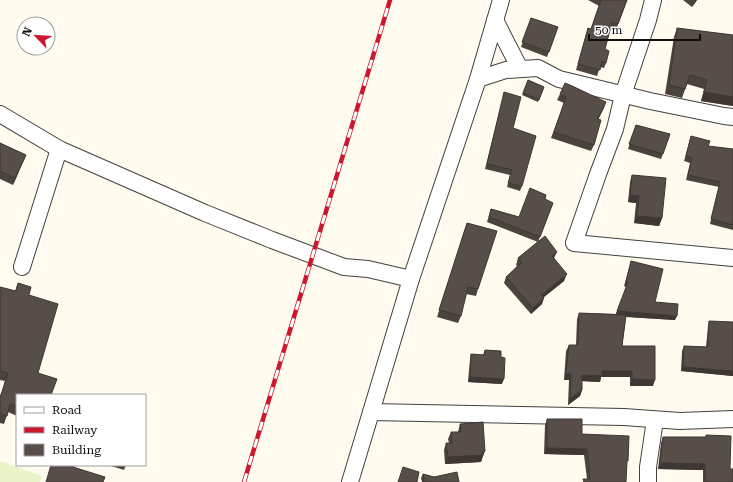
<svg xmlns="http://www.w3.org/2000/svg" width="733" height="482" font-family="'Roboto Serif',serif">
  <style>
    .pitch { fill: #e8f4c7 }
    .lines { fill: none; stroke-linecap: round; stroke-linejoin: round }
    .street-casing { stroke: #414141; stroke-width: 18 }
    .street { stroke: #fff; stroke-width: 16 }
    .rail-casing { stroke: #cc182e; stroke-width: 4.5 }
    .rail { stroke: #fff; stroke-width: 3; stroke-dasharray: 9; stroke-linecap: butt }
    .wall { fill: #4c433f }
    .shaded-wall { fill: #3e3733 }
    .building { fill: #584e49; stroke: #3e3733 }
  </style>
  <rect width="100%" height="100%" fill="#fffbef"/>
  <!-- pitch -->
  <path class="pitch" d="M0 461 42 476 40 482H0Z"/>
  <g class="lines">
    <defs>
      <g id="street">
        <path d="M653 0 648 20 623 95 615 129 598 174 574 243 733 258"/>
        <path d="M495 20 520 69"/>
        <path d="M478 79 506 70 538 68 559 79 650 101 724 116 733 117"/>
        <path d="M0 114 59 149 205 213 272 240 344 267 368 269 411 279"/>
        <path d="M22 267 59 149"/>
        <path d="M371 412 624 417 680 421 733 419"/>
        <path d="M350 482 411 279 478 79 501 0"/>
        <path d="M648 482V467L655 420"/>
      </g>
    </defs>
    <!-- street casing -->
    <use href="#street" class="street-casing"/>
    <!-- street -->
    <use href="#street" class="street"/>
    <defs>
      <path id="rail" d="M244 482 390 0"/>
    </defs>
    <!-- rail casing -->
    <use href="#rail" class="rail-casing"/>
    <!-- rail -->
    <use href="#rail" class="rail"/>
  </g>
  <!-- wall -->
  <g class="wall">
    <path d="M588 0H627L616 30 611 28 605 49 606 63 604 68 600 67 597 76 576 70 588 28 591 29 599 6Z"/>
    <path d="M683 0H697L692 7Z"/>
    <path d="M531 18 558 27 547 57 521 47Z"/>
    <path d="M677 28 733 35V106L701 101 704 89 687 84 682 98 665 94 674 37Z"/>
    <path d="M528 80 544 87 538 102 522 95Z"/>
    <path d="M504 92 513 128 522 186 520 191 507 187 510 175 485 169 503 97Z"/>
    <path d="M560 94 606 102 598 120 594 145 591 151 551 138 564 103 557 100Z"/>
    <path d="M636 125 670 134 661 159 628 149Z"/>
    <path d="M691 136 708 146 733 149V230L710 224 719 187 686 180 690 163 684 161Z"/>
    <path d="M0 143 26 155 23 162 13 185 0 179Z"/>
    <path d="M632 175 662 218 659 226 634 223 636 203 628 202 630 182Z"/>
    <path d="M545 199 553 203 538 242 554 258 564 281 544 297 542 304 531 314 504 283 506 277 517 266 516 265 518 258 538 242 487 222 491 209 519 217Z"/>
    <path d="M467 223 478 289 476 296 466 294 461 316 458 323 437 317Z"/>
    <path d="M631 261 655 302 675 320 626 317 622 346 653 386H630V377H601L600 382 582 381V390L580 396 568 405 569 380H564L566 351 569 345H576L577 319 579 313 616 314 626 287 624 286Z"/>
    <path d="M18 283 29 295 17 395V416L8 412 4 424 0 423V395H1L5 381 0 380V287L15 291Z"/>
    <path d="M709 321 733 376 681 371 682 351 684 346 706 347 708 326Z"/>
    <path d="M485 350 501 357 502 384 468 382 470 359 471 354 483 355Z"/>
    <path d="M547 419 582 434 626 465V482L587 479 584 455 544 454 545 425Z"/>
    <path d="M460 424 482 458 481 462 445 464 444 450 446 443H449L448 439 451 432H458Z"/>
    <path d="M706 435 730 469 733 482H703V470L658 469 661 443 663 437H706Z"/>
    <path d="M108 465H126L124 470Z"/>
    <path d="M423 474 434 477 459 482H422L421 478Z"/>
  </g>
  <!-- shaded-wall -->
  <g class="shaded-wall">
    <path d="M695 0H697L692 7 694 2Z"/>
    <path d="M704 92 733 97V106L701 101Z"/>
    <path d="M606 102 604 108 595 126 597 119Z"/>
    <path d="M26 155 23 162 13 185 15 178Z"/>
    <path d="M630 195 639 196 636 203 628 202Z"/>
    <path d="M637 216 662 218 659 226 634 223Z"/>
    <path d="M557 252 554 258 550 262 552 256Z"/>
    <path d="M567 274 564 281 539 301 542 295Z"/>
    <path d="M544 298 542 304 531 314 533 308Z"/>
    <path d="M617 311 677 316 675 320 615 316Z"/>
    <path d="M683 367 733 371V376L681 371Z"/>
    <path d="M602 371H632L630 377H601L600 382 580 381 582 375Z"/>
    <path d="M566 374H571L569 380H564Z"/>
    <path d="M470 377 504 379 502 384 468 382Z"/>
    <path d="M632 379 655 380 653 386H630Z"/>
    <path d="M582 390 580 396 568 405 570 399Z"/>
    <path d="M547 448 587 449 584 455 544 454Z"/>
    <path d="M483 451H485L481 462 445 464 448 457Z"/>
    <path d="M660 463 705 464 703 470 658 469Z"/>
  </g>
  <!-- building -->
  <g class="building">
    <path d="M601 0H627L618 24 612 22 605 49 609 51 606 63 602 61 600 70 578 64 588 28 591 29Z"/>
    <path d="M531 18 558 27 549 52 522 42Z"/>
    <path d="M677 28 733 35V97L704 92 707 80 690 75 685 89 669 85Z"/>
    <path d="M528 80 544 87 539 100 523 93Z"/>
    <path d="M565 83 570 85 606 102 597 119 601 120 594 145 554 132 566 97 560 94Z"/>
    <path d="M504 92 521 97 513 128 536 136 522 186 508 183 512 170 487 164Z"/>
    <path d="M636 125 670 134 663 154 629 144Z"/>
    <path d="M691 136 710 141 708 146 733 149V225L711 219 720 182 688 175 692 158 686 156Z"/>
    <path d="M0 143 26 155 15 178 0 171Z"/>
    <path d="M632 175 666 178 662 218 637 216 639 196 630 195Z"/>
    <path d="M530 188 546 195 545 199 553 203 540 237 489 217 491 209 519 217Z"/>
    <path d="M467 223 497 231 478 289 468 287 461 316 439 310Z"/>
    <path d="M545 236 557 252 552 256 567 274 542 295 544 298 533 308 506 277 522 263 518 258Z"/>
    <path d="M631 261 663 269 655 302 678 304 677 316 617 311 628 282H626Z"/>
    <path d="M18 283 31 287 29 295 58 304 38 373 57 379 51 395H17V406L10 404 7 416 0 414V395H1L8 373 0 371V287L16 291Z"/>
    <path d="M579 313 626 315 622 346H655V380L632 379V371H602V376L582 375V390L570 399 571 374H566L569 345H578Z"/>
    <path d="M709 321 733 322V371L683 367 684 346 708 347Z"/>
    <path d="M485 350 501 351V357L505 358 504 379 470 377 471 354 484 355Z"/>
    <path d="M547 419H582V434L629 436 628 461H627L626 482H584L583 479H590L587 449 547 448Z"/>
    <path d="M483 422 485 451H483V455L448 457 446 443H452L451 432H461L460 424Z"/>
    <path d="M706 435 731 436 730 469H733V482H705V464L660 463 663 437H706Z"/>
    <path d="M51 465H74L73 467 105 477 103 482H46Z"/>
    <path d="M403 467 419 472 417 482H398Z"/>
    <path d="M457 472 459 482H424L423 474 434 477Z"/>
  </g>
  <!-- legend -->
  <rect x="16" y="394" width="130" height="72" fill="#ffffff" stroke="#9f9f9f"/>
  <rect x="24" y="407" width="20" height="6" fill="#ffffff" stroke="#9f9f9f"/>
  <text x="52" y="414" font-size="12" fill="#0e0e0e">Road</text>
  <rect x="24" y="427" width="20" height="6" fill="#cc182e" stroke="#9f9f9f"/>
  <text x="52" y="434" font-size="12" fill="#0e0e0e">Railway</text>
  <rect x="24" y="444" width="20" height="12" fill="#584e49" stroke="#9f9f9f"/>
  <text x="52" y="454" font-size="12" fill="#0e0e0e">Building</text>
  <!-- north arrow -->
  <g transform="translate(36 36) rotate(295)"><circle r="19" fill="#ffffff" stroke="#9f9f9f"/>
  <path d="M0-3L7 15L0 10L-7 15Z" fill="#cc182e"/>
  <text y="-6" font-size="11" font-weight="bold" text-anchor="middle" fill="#0e0e0e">N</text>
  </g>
  <!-- scale -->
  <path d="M589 34v6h111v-6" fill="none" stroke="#0e0e0e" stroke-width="2"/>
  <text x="595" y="34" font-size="12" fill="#0e0e0e" stroke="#ffffff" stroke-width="3" paint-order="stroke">50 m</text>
</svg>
